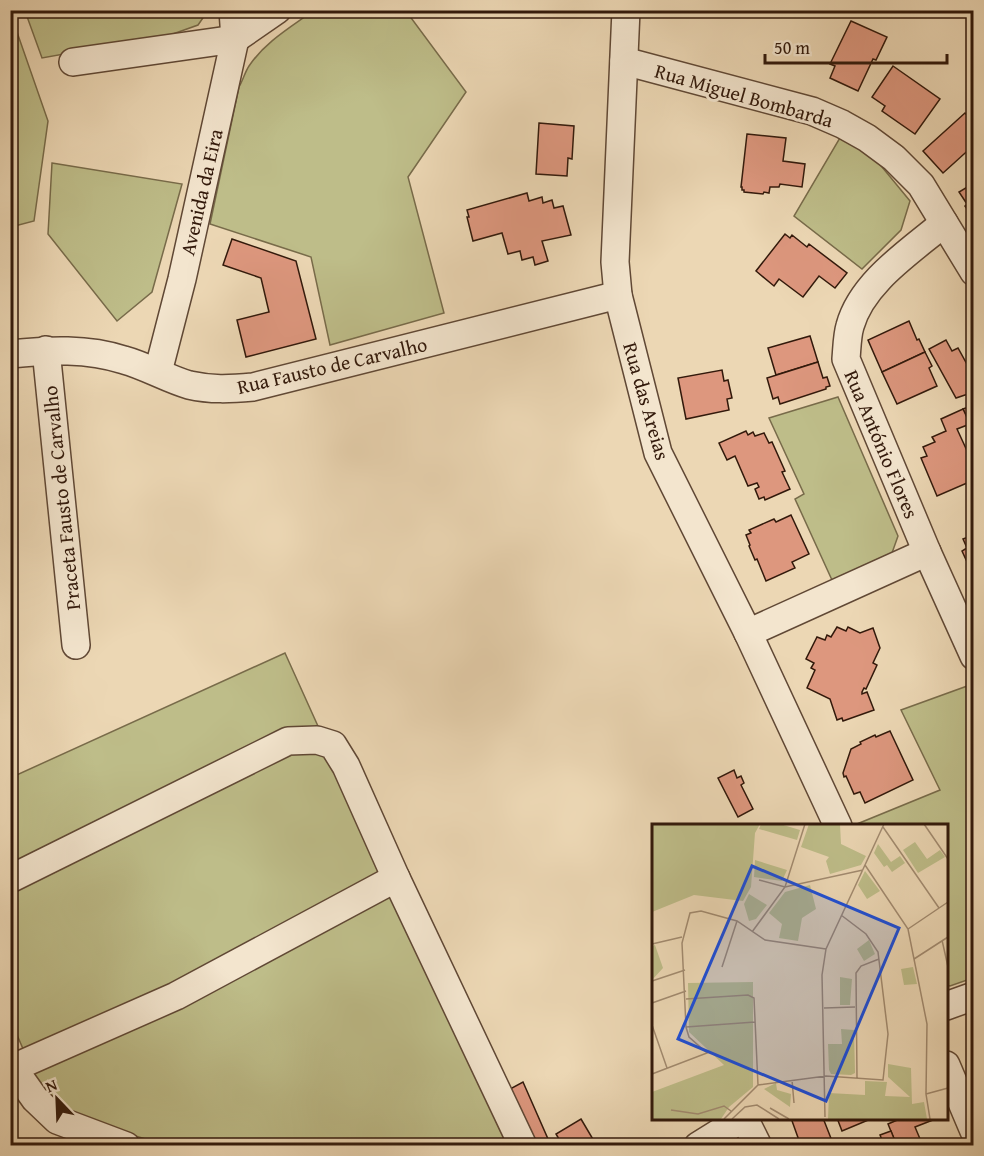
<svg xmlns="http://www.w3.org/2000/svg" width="984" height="1156" font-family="'Gentium Book Plus',serif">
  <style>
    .green { fill: #bebd89; stroke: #786b4a; stroke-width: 1.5 }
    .building { fill: #dd977e; stroke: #32190b; stroke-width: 1.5 }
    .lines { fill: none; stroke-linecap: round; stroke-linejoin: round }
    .street-casing { stroke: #604835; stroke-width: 30 }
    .street { stroke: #f3e5ce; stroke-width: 27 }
    .labels { text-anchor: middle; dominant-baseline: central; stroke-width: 6; stroke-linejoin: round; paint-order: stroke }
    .street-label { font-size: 20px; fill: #32190b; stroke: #f3e5ce }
    .inset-road { fill: none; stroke: #a28b70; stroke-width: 1.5 }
    .view { fill: #1d4ed8; fill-opacity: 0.15; stroke: #1d4ed8; stroke-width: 3 }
    .inset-edge { fill: none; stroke: #32190b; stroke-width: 3 }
  </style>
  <rect width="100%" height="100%" fill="#ecd7b4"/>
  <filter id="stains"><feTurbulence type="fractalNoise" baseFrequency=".00333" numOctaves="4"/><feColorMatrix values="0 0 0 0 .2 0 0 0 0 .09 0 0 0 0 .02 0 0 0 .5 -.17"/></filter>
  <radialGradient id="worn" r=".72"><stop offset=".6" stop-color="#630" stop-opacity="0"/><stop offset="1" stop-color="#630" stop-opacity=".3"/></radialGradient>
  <!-- green -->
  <g class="green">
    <path d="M25 11H206L205 15 198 25 170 35 42 58Z"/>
    <path d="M313 11H406L466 92 408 177 444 313 330 345 311 257 210 224 239 87C243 80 245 72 249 66 265 42 291 27 313 11Z"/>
    <path d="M10 12 48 121 34 221 11 227Z"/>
    <path d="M841 136 873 156 910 201 901 230 862 269 794 216Z"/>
    <path d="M52 163 182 184 152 292 117 321 48 234Z"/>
    <path d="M838 397 898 536 892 553 832 580 795 499 804 494 769 418Z"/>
    <path d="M285 653 507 1145H165L70 1116 43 1095 11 1021 10 778Z"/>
    <path d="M970 685 974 692 973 978 950 986 946 985V826H858L857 824 940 790 901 710Z"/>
  </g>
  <!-- building -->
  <g class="building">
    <path d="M851 21 887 37 876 60 873 59 858 91 830 78 835 66 830 64Z"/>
    <path d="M893 66 940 99 915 134 882 111 885 106 872 97Z"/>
    <path d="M965 113 974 122V145L943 173 923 151Z"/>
    <path d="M539 123 574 126 572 159 568 158 567 176 536 174Z"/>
    <path d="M747 134 786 138 783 161 805 164 802 187 780 184 779 187H770L769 193 764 192 763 194 744 192V190H742V187H741Z"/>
    <path d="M974 183V219L965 206 967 204 959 192Z"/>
    <path d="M527 193 529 201 542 197 543 203 552 200 554 208 563 206 571 235 542 241 548 261 535 265 533 257 522 260 520 251 508 254 502 233 473 241 467 217H469L467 210Z"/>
    <path d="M785 234 790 238 792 235 807 247 809 244 847 273 835 288 819 276 803 297 779 279 774 286 756 271Z"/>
    <path d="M232 239 296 261 316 339 246 357 237 320 269 312 261 278 223 265Z"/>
    <path d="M909 321 917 340 919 339 925 352 882 372 868 340Z"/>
    <path d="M810 336 818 362 776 375 768 348Z"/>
    <path d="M946 340 952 351 958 348 974 377V392L956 398 929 349Z"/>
    <path d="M925 352 932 366 929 368 937 386 897 404 882 372Z"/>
    <path d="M818 362 823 378 827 377 830 386 826 387V389L780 404 778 397 773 399 767 378Z"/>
    <path d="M722 370 724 381 728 380 732 398 727 399 729 410 686 419 678 378Z"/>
    <path d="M974 405V422L970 424 963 409Z"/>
    <path d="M963 409 970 424 957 429 974 466V480L937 496 921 458 927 456 923 447 935 442 932 437 946 431 941 419Z"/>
    <path d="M746 431 748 435 753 432 755 436 764 433 769 443 772 442 785 471 782 472 790 489 765 500 764 497 759 499 755 489 759 487 757 483 748 486 735 456 727 460 719 443Z"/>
    <path d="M791 515 809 554 792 562 795 568 766 581 757 559 755 560 749 546 750 545 746 535 751 533 749 530 774 519 776 522Z"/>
    <path d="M974 535V577L962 551 967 548 963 539Z"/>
    <path d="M837 627 846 631 848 627 860 633 873 628 880 648 873 663 877 665 866 689 864 688 862 692V694L867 692 874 710 843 721 842 718 837 720 830 699 807 688 815 670 811 668 814 663 806 659 817 637 825 640 827 635 831 637Z"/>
    <path d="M890 731 913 780 865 803 860 792 854 794 846 776 844 777 843 773 851 749 861 744 860 742 875 735 876 737Z"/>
    <path d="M734 770 737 778 741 776 744 783 741 785 753 809 738 817 718 778Z"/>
    <path d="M523 1082 548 1139 535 1145 510 1089Z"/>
    <path d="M791 1118H823L834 1146H801Z"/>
    <path d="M837 1118H873L842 1131Z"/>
    <path d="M902 1118H938L915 1127 923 1146H897L888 1124Z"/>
    <path d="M581 1119 597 1146H563L556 1134Z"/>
    <path d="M891 1131 897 1146H882L884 1145 880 1135Z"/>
  </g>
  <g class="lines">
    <defs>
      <g id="street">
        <path d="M626 10 615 262 618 295 658 453 748 633 838 826"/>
        <path d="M624 61 812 111 842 124 867 138 894 158 921 185 974 272"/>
        <path d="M73 62 235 39 277 10"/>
        <path d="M944 223C911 251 862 282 850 326 847 336 847 348 846 359L927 552 974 656"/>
        <path d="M46 350 76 645"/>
        <path d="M10 354C49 350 87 348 124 360 146 366 168 379 189 385 211 390 230 389 253 387L618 295"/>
        <path d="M158 372 182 279 235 39 233 10"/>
        <path d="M748 633 927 552"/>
        <path d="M10 879 288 741 317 740 333 745 346 766 396 878 523 1146"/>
        <path d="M946 1006 974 996"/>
        <path d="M10 1063 13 1068 35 1099 57 1120 126 1146"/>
        <path d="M946 1065 974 1131"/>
        <path d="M13 1068 176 996 396 878"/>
        <path d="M744 1118 758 1146"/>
        <path d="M698 1146 743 1118"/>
      </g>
    </defs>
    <!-- street casing -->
    <use href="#street" class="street-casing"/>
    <!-- street -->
    <use href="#street" class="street"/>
  </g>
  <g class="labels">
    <!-- street labels -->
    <g class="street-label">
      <text transform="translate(744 95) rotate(16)">Rua Miguel Bombarda</text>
      <text transform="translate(201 192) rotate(-77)">Avenida da Eira</text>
      <text transform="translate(332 365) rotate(-13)">Rua Fausto de Carvalho</text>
      <text transform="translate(647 401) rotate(74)">Rua das Areias</text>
      <text transform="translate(882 444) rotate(67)">Rua António Flores</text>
      <text transform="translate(61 498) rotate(-96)">Praceta Fausto de Carvalho</text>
    </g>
  </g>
  <!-- overview -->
  <g transform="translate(652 824)">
    <rect width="296" height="296" fill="#ecd7b4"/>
    <path d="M0 0H108L103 9 99 63 91 77 42 71 0 88ZM109 0H128L148 6 145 16 107 5ZM157 0H188L189 20 214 32 209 41 178 50 174 37 177 33 149 23ZM263 18 275 35 288 26 293 33 266 49 251 26ZM226 20 239 38 248 32 253 39 240 48 235 41 232 43 222 29ZM103 36 135 46 130 57 102 53ZM213 47 228 67 215 75 206 61ZM158 61 164 85 150 94 146 117 127 114 130 100 117 89 133 68ZM97 70 115 81 104 95 97 97 92 80ZM217 116 223 130 212 137 205 125ZM3 121 11 144 0 156V122ZM261 143 265 160 252 161 249 145ZM188 153 200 155 198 181H188ZM101 158V263L77 283 69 295H0V268L72 241 37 208 36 159ZM189 205 202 206 203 249 199 251 179 250 177 246 176 220H190ZM236 240 259 244 260 280 272 278 275 295H176L177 269 213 271V257L235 258 233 272 258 273 236 253ZM124 259 125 266 139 270 138 283 112 265Z" fill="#bebd89"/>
    <path class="inset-road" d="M272 0 296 35M231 3 287 84M213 41 256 105 275 200 274 270 278 295M107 56 133 63 211 46M256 105 296 78M100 108 133 63 153 0M290 116 296 143M0 120 30 113M262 135 296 113M70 143 85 97M0 157 33 146M34 175 96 171 102 174 106 261M0 179 34 167M172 184 203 183M0 201 15 244M34 203 103 198M296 213V232M0 250 55 229 37 213 34 203 30 119 38 89 49 87 85 97 113 116 174 125M205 254 204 149 209 142 227 135M140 256 142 279M274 270 296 264M118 284 137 295M19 286 46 290 72 282 79 287M173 293 170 151 174 125 232 0M72 295 106 261 174 252 231 256 236 210 226 128 214 110 189 91M80 295 93 283 105 281 127 295"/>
    <path class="view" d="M100 42 247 104 174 277 26 215Z"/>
    <rect width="296" height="296" class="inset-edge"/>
  </g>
  <!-- margin -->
  <rect width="984" height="1156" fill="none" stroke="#ecd7b4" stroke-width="36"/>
  <rect x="12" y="12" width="960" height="1132" fill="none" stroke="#32190b" stroke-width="3"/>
  <rect x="18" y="18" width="948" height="1120" fill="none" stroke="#32190b" stroke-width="1.5"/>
  <!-- north arrow -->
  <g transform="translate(57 1099) rotate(337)" stroke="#f3e5ce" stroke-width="4.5" paint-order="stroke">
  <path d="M0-4.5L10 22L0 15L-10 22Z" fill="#32190b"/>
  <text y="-9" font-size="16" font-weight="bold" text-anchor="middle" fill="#32190b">N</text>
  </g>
  <!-- scale -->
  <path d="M765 54v9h182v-9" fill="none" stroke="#32190b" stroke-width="3"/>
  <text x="774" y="54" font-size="18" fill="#32190b" stroke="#f3e5ce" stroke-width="4.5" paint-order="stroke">50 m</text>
  <rect width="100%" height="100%" filter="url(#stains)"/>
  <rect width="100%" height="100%" fill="url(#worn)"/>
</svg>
